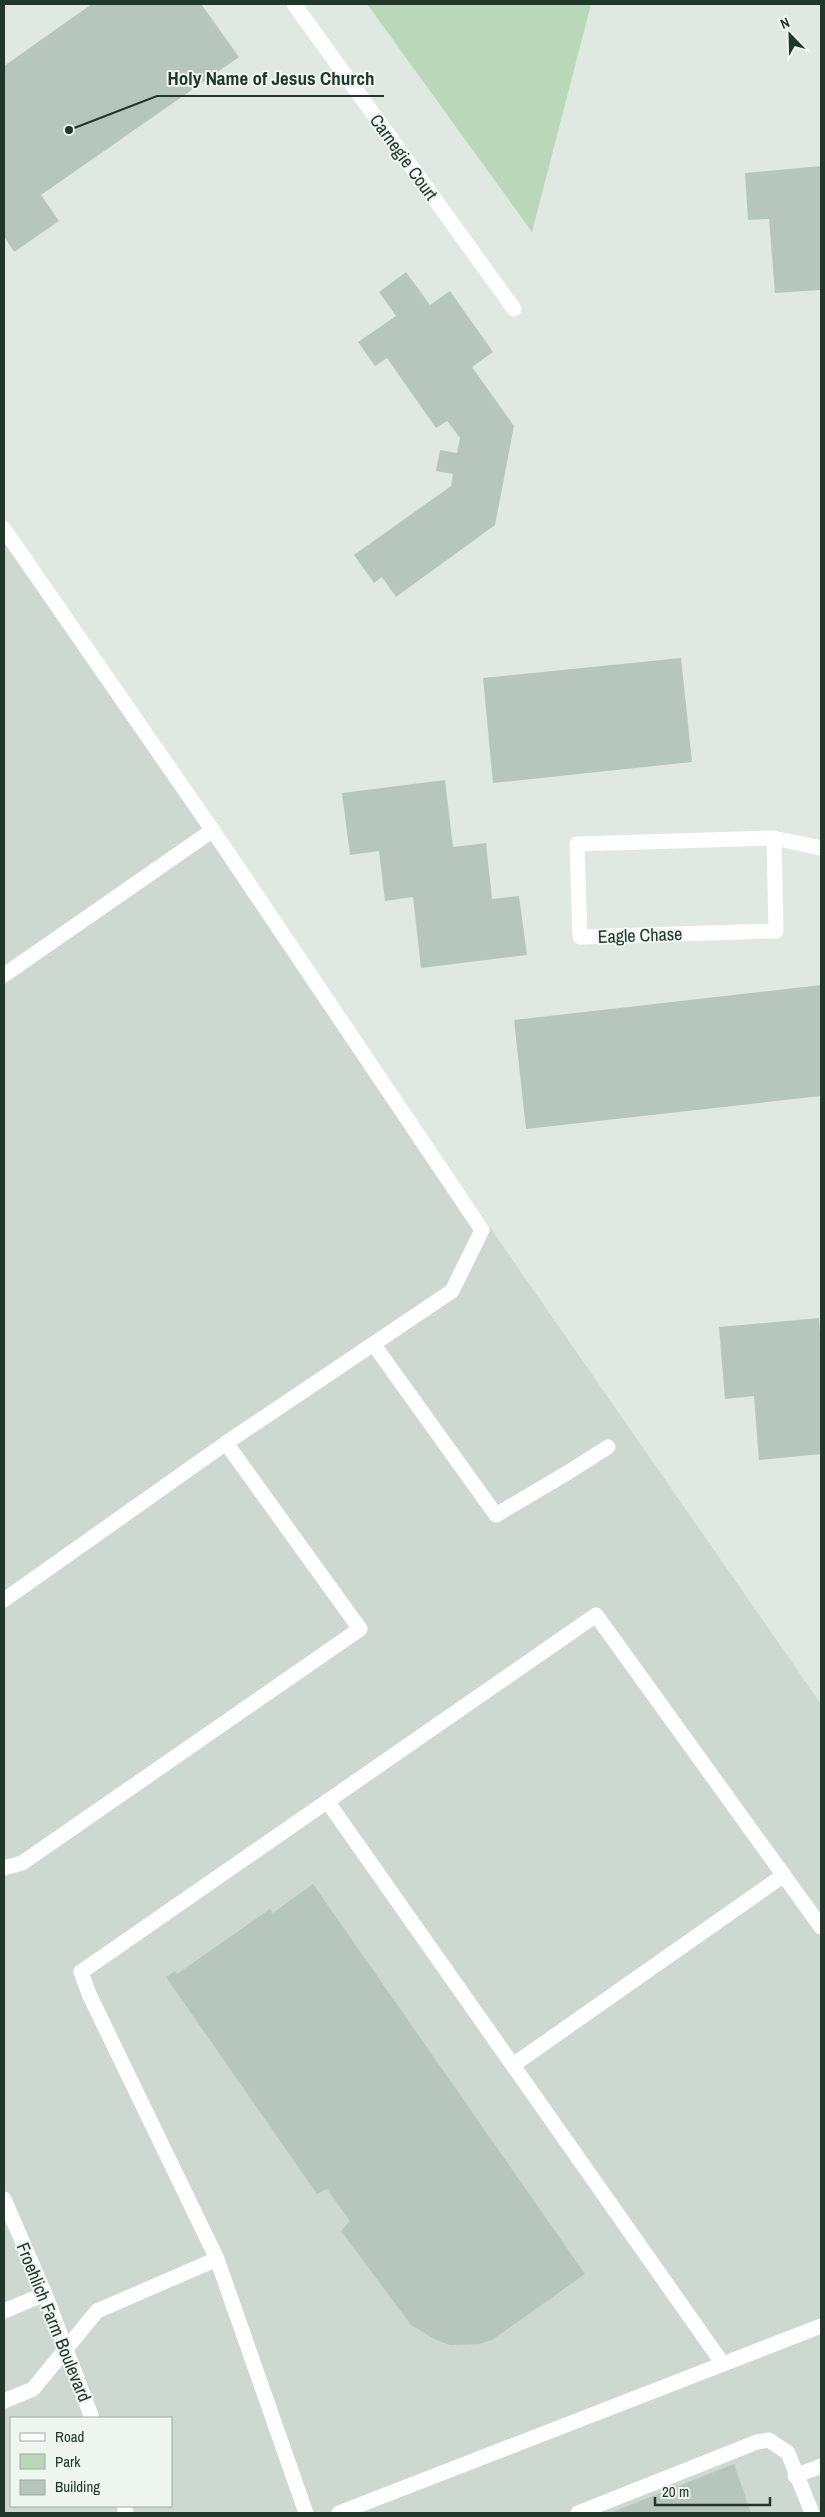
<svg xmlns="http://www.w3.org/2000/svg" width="825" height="2517" font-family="'Archivo Narrow',sans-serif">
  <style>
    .built { fill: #cdd8d0; fill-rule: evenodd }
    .green { fill: #bad8b9 }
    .building { fill: #b7c6bc }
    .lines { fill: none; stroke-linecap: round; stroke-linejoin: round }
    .minor { stroke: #fff; stroke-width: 15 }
    .labels { text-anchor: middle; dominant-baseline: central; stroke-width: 4; stroke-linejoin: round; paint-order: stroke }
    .street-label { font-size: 18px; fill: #21372b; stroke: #eff6f0 }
    .leader { fill: none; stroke: #21372b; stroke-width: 2 }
    .callout-dot { fill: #21372b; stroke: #eff6f0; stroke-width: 2 }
    .callout-label { font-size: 19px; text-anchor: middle; font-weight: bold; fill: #21372b; stroke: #eff6f0; stroke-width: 4; stroke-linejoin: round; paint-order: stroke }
  </style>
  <rect width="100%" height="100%" fill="#dfe9e1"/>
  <!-- built -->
  <path class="built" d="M4 528 821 1704V2513H4ZM11 2418H171V2506H11Z"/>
  <!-- green -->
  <path class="green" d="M367 4H591L532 232Z"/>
  <!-- building -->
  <g class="building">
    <path d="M92 4H201L239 57 41 195 59 221 14 252 4 236V66Z"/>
    <path d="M821 166V290L775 293 769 219 748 220 745 173Z"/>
    <path d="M406 272 430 305 450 291 493 352 472 367 514 426 495 525 396 597 382 577 374 583 354 555 451 486 453 474 436 471 440 450 457 453 460 438 447 421 436 428 387 358 375 366 358 342 396 316 379 292Z"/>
    <path d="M681 658 692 762 493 783 483 678Z"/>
    <path d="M445 780 453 847 486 843 492 899 519 896 527 955 421 968 413 897 385 901 379 851 350 855 342 793Z"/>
    <path d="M821 985V1096L526 1129 514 1020Z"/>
    <path d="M819 1318 821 1345V1454L759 1460 754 1396 725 1399 719 1327Z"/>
    <path d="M313 1884 585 2274 492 2340 479 2344 450 2345 436 2340 411 2325 341 2231 350 2221 327 2189 317 2194 166 1977 175 1971 177 1974 270 1909 273 1913Z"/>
    <path d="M734 2464 751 2513H610Z"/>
  </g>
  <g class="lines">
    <!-- minor -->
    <g class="minor">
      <path d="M294 4 514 309"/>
      <path d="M4 529 222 844 482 1230 452 1291 226 1443 4 1600"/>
      <path d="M774 838 776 931 580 937 577 844 774 838 821 848"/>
      <path d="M4 975 213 830"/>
      <path d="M374 1345 496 1515 567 1473 608 1447"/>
      <path d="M327 1801 723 2364"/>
      <path d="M4 1868 22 1863 360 1629 226 1443"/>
      <path d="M513 2065 784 1875"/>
      <path d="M4 2199 45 2294 92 2418"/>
      <path d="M217 2259 306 2513"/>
      <path d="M4 2311 45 2294"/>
      <path d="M4 2401 33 2389 97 2311 217 2259 89 1994 81 1972 596 1615 821 1927"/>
      <path d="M795 2476 821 2466"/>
      <path d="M124 2506 126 2513"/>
      <path d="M339 2513 821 2326"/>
      <path d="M578 2513 757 2442 769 2440 788 2453 812 2513"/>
    </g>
  </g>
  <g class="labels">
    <!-- street labels -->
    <g class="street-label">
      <text transform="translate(404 157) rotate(54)">Carnegie Court</text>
      <text transform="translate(640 935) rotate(-2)">Eagle Chase</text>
      <text transform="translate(54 2322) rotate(68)">Froehlich Farm Boulevard</text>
    </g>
  </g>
  <!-- callouts -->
  <path class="leader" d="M69 130L157 96H384"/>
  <circle class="callout-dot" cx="69" cy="130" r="5"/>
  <g class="callout-label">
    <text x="271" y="85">Holy Name of Jesus Church</text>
  </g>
  <!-- border -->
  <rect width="825" height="2517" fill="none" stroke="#21372b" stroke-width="10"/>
  <!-- legend -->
  <rect x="10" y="2417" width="162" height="90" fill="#eff6f0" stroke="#9daaa1"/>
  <rect x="20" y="2433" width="25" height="8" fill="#ffffff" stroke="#9daaa1"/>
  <text x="55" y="2442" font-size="15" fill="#21372b">Road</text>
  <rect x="20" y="2454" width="25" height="15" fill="#bad8b9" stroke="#9daaa1"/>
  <text x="55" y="2467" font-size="15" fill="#21372b">Park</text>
  <rect x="20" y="2480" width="25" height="15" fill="#b7c6bc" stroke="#9daaa1"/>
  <text x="55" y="2492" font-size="15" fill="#21372b">Building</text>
  <!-- north arrow -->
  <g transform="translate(790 35) rotate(337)" stroke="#eff6f0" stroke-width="4" paint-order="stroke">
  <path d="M0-4L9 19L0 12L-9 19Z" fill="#21372b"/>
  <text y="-8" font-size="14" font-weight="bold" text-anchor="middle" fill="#21372b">N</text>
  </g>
  <!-- scale -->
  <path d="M655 2497v8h115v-8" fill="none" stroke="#21372b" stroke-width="2.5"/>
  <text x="662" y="2497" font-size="15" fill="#21372b" stroke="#eff6f0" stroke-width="4" paint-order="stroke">20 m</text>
</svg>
